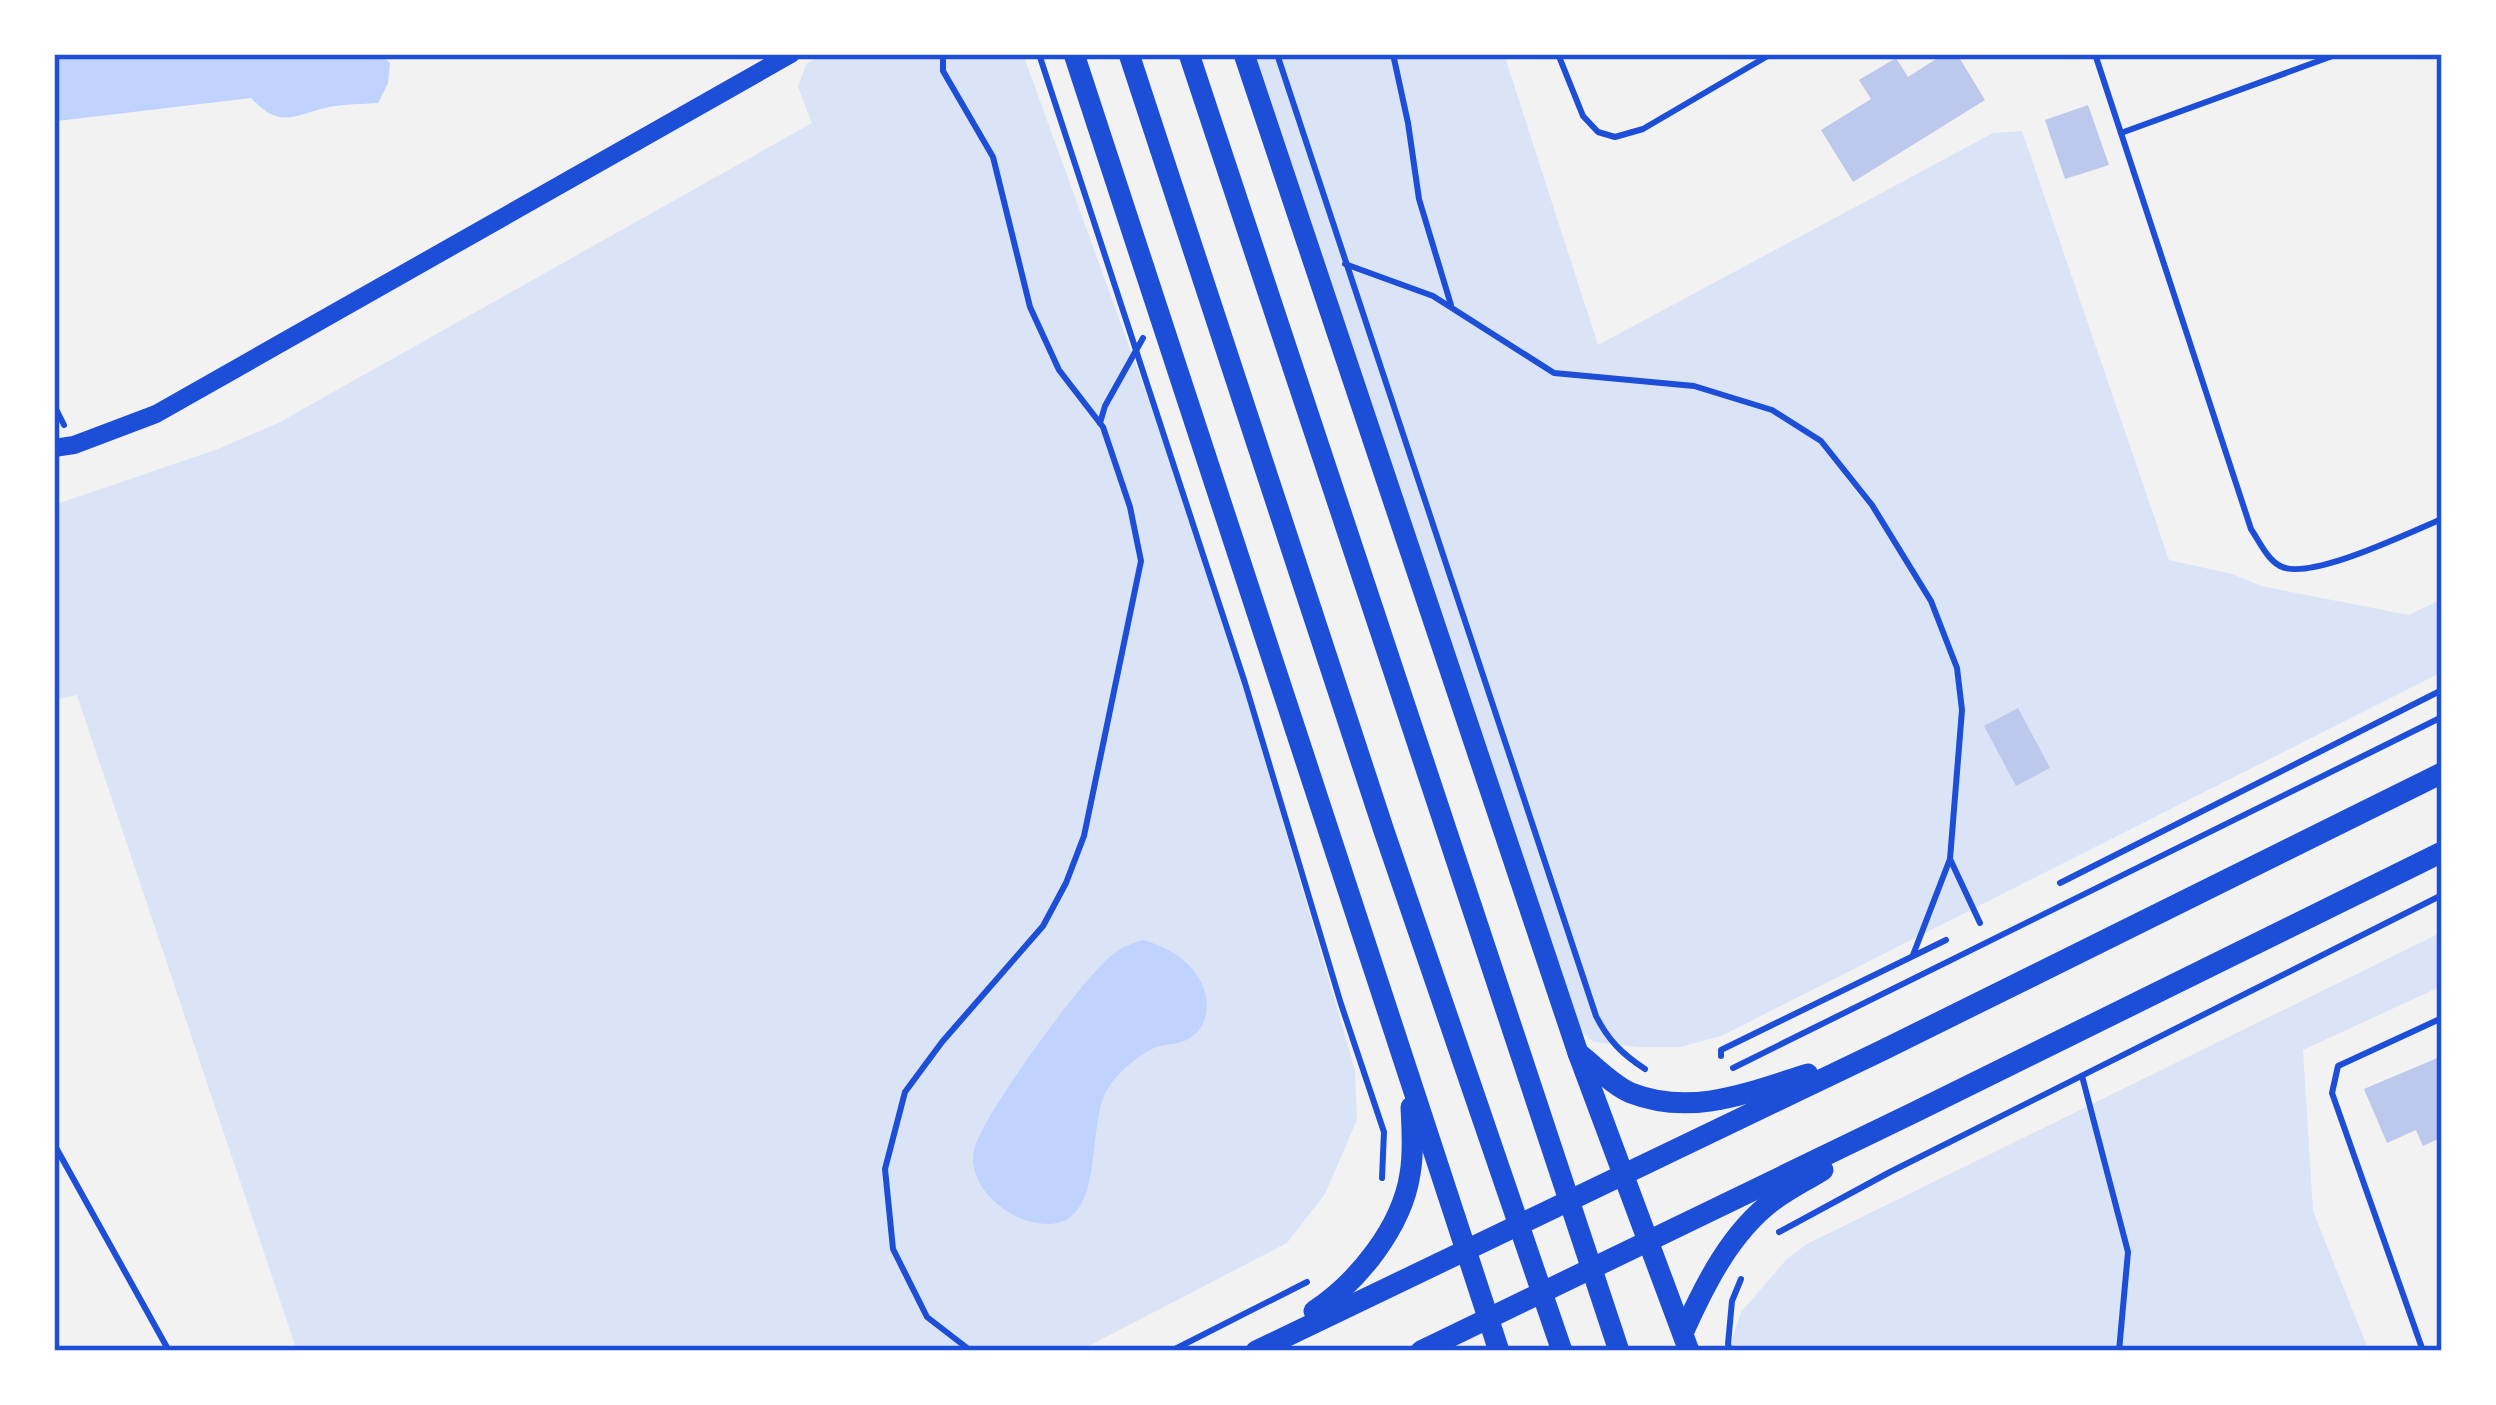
<svg xmlns="http://www.w3.org/2000/svg" width="2496" height="1405" font-family="'Fira Sans',sans-serif">
  <style>
    .green { fill: #dbe4f7 }
    .water { fill: #bfd3fe }
    .building { fill: #bdc9ec }
    .lines { fill: none; stroke-linecap: round; stroke-linejoin: round }
    .path { stroke: #1d4ed8; stroke-width: 6 }
    .service { stroke: #1d4ed8; stroke-width: 6 }
    .secondary { stroke: #1d4ed8; stroke-width: 18 }
    .primary { stroke: #1d4ed8; stroke-width: 21 }
    .trunk { stroke: #1d4ed8; stroke-width: 21 }
    .neatline { fill: none; stroke: #1d4ed8; stroke-width: 4.5 }
  </style>
  <rect width="100%" height="100%" fill="#f2f2f2"/>
  <!-- green -->
  <g class="green">
    <path d="M824 54H1023L1206 558 1355 1070 1357 1120 1325 1194 1287 1243 1079 1351H297L77 695 54 700V505L218 449 278 423 812 123 798 87 806 64Z"/>
    <path d="M1243 54H1504L1598 345 1993 133 2022 131 2169 560 2232 574 2261 586 2409 615 2442 599V672L1721 1036 1680 1047H1638L1593 1042 1564 1014Z"/>
    <path d="M2442 932V986L2303 1050 2313 1211 2369 1351H1728L1741 1312 1787 1259 1807 1244Z"/>
  </g>
  <!-- water -->
  <g class="water">
    <path d="M54 54H381L390 63 388 83 378 103C362 104 345 104 329 107 293 115 281 130 251 98L57 121V164L54 167Z"/>
    <path d="M1143 940C1167 947 1189 959 1201 982 1212 1004 1208 1034 1181 1042 1172 1045 1163 1044 1154 1048 1137 1056 1117 1073 1107 1090 1084 1128 1110 1240 1032 1222 1002 1215 967 1184 974 1150 981 1117 1082 979 1111 956 1121 947 1130 944 1143 940Z"/>
  </g>
  <!-- building -->
  <g class="building">
    <path d="M1944 54H1957L1985 100 1853 182 1821 130 1871 99 1859 80 1896 58 1908 77Z"/>
    <path d="M2088 105 2109 165 2065 179 2045 120Z"/>
    <path d="M2018 708 2050 768 2016 786 1984 726Z"/>
    <path d="M2442 1056V1137L2423 1146 2416 1130 2387 1143 2364 1089Z"/>
  </g>
  <g class="lines">
    <!-- path -->
    <g class="path">
      <path d="M943 54V71L993 157 1030 307 1059 370 1103 427 1130 507 1141 561 1084 836 1066 883 1043 926 942 1042 905 1092 885 1169 893 1249 927 1317 971 1351"/>
      <path d="M1039 54 1245 683 1341 1004 1384 1132 1382 1178"/>
      <path d="M1277 54 1596 1016C1608 1040 1622 1054 1645 1069"/>
      <path d="M1393 54 1408 123 1419 199 1451 305"/>
      <path d="M1345 264 1433 296 1554 373 1694 386 1772 410 1821 441 1872 505 1931 601 1957 668 1962 710 1950 859 1980 923"/>
      <path d="M54 405 64 425"/>
      <path d="M1100 423 1105 406 1143 338"/>
      <path d="M2060 883 2442 690"/>
      <path d="M1913 955 1950 859"/>
      <path d="M1721 1056V1050L1946 940"/>
      <path d="M2082 1076 2128 1252 2119 1351"/>
      <path d="M1779 1232 1890 1172 2442 895"/>
      <path d="M1171 1351 1307 1282"/>
      <path d="M1730 1351 1728 1344 1732 1301 1741 1279"/>
    </g>
    <!-- service -->
    <g class="service">
      <path d="M1558 54 1583 116 1598 132 1615 137 1643 129 1771 54"/>
      <path d="M2095 54 2251 529C2259 541 2267 559 2280 566 2309 582 2410 532 2442 519"/>
      <path d="M2121 133 2338 54"/>
      <path d="M1733 1068 2442 717"/>
      <path d="M54 1144 169 1351"/>
      <path d="M2423 1351 2332 1093 2338 1066 2442 1018"/>
    </g>
    <!-- secondary -->
    <path class="secondary" d="M54 448 74 445 156 414 791 54"/>
    <!-- primary -->
    <g class="primary">
      <path d="M1074 54 1499 1351"/>
      <path d="M1244 54 1578 1053 1689 1351"/>
      <path d="M1578 1053C1594 1065 1612 1085 1631 1093 1692 1117 1750 1092 1808 1074"/>
      <path d="M1314 1311C1358 1282 1402 1227 1410 1174 1414 1152 1412 1129 1411 1107"/>
      <path d="M1684 1331C1705 1284 1731 1232 1774 1200 1789 1189 1807 1180 1823 1170"/>
      <path d="M1256 1351 1883 1050 2442 773"/>
      <path d="M1421 1351 1915 1112 2442 852"/>
    </g>
    <!-- trunk -->
    <g class="trunk">
      <path d="M1129 54 1384 831 1562 1351"/>
      <path d="M1189 54 1619 1351"/>
    </g>
  </g>
  <!-- border -->
  <rect width="2496" height="1405" fill="none" stroke="#ffffff" stroke-width="114"/>
  <rect x="57" y="57" width="2382" height="1291" class="neatline"/>
</svg>
